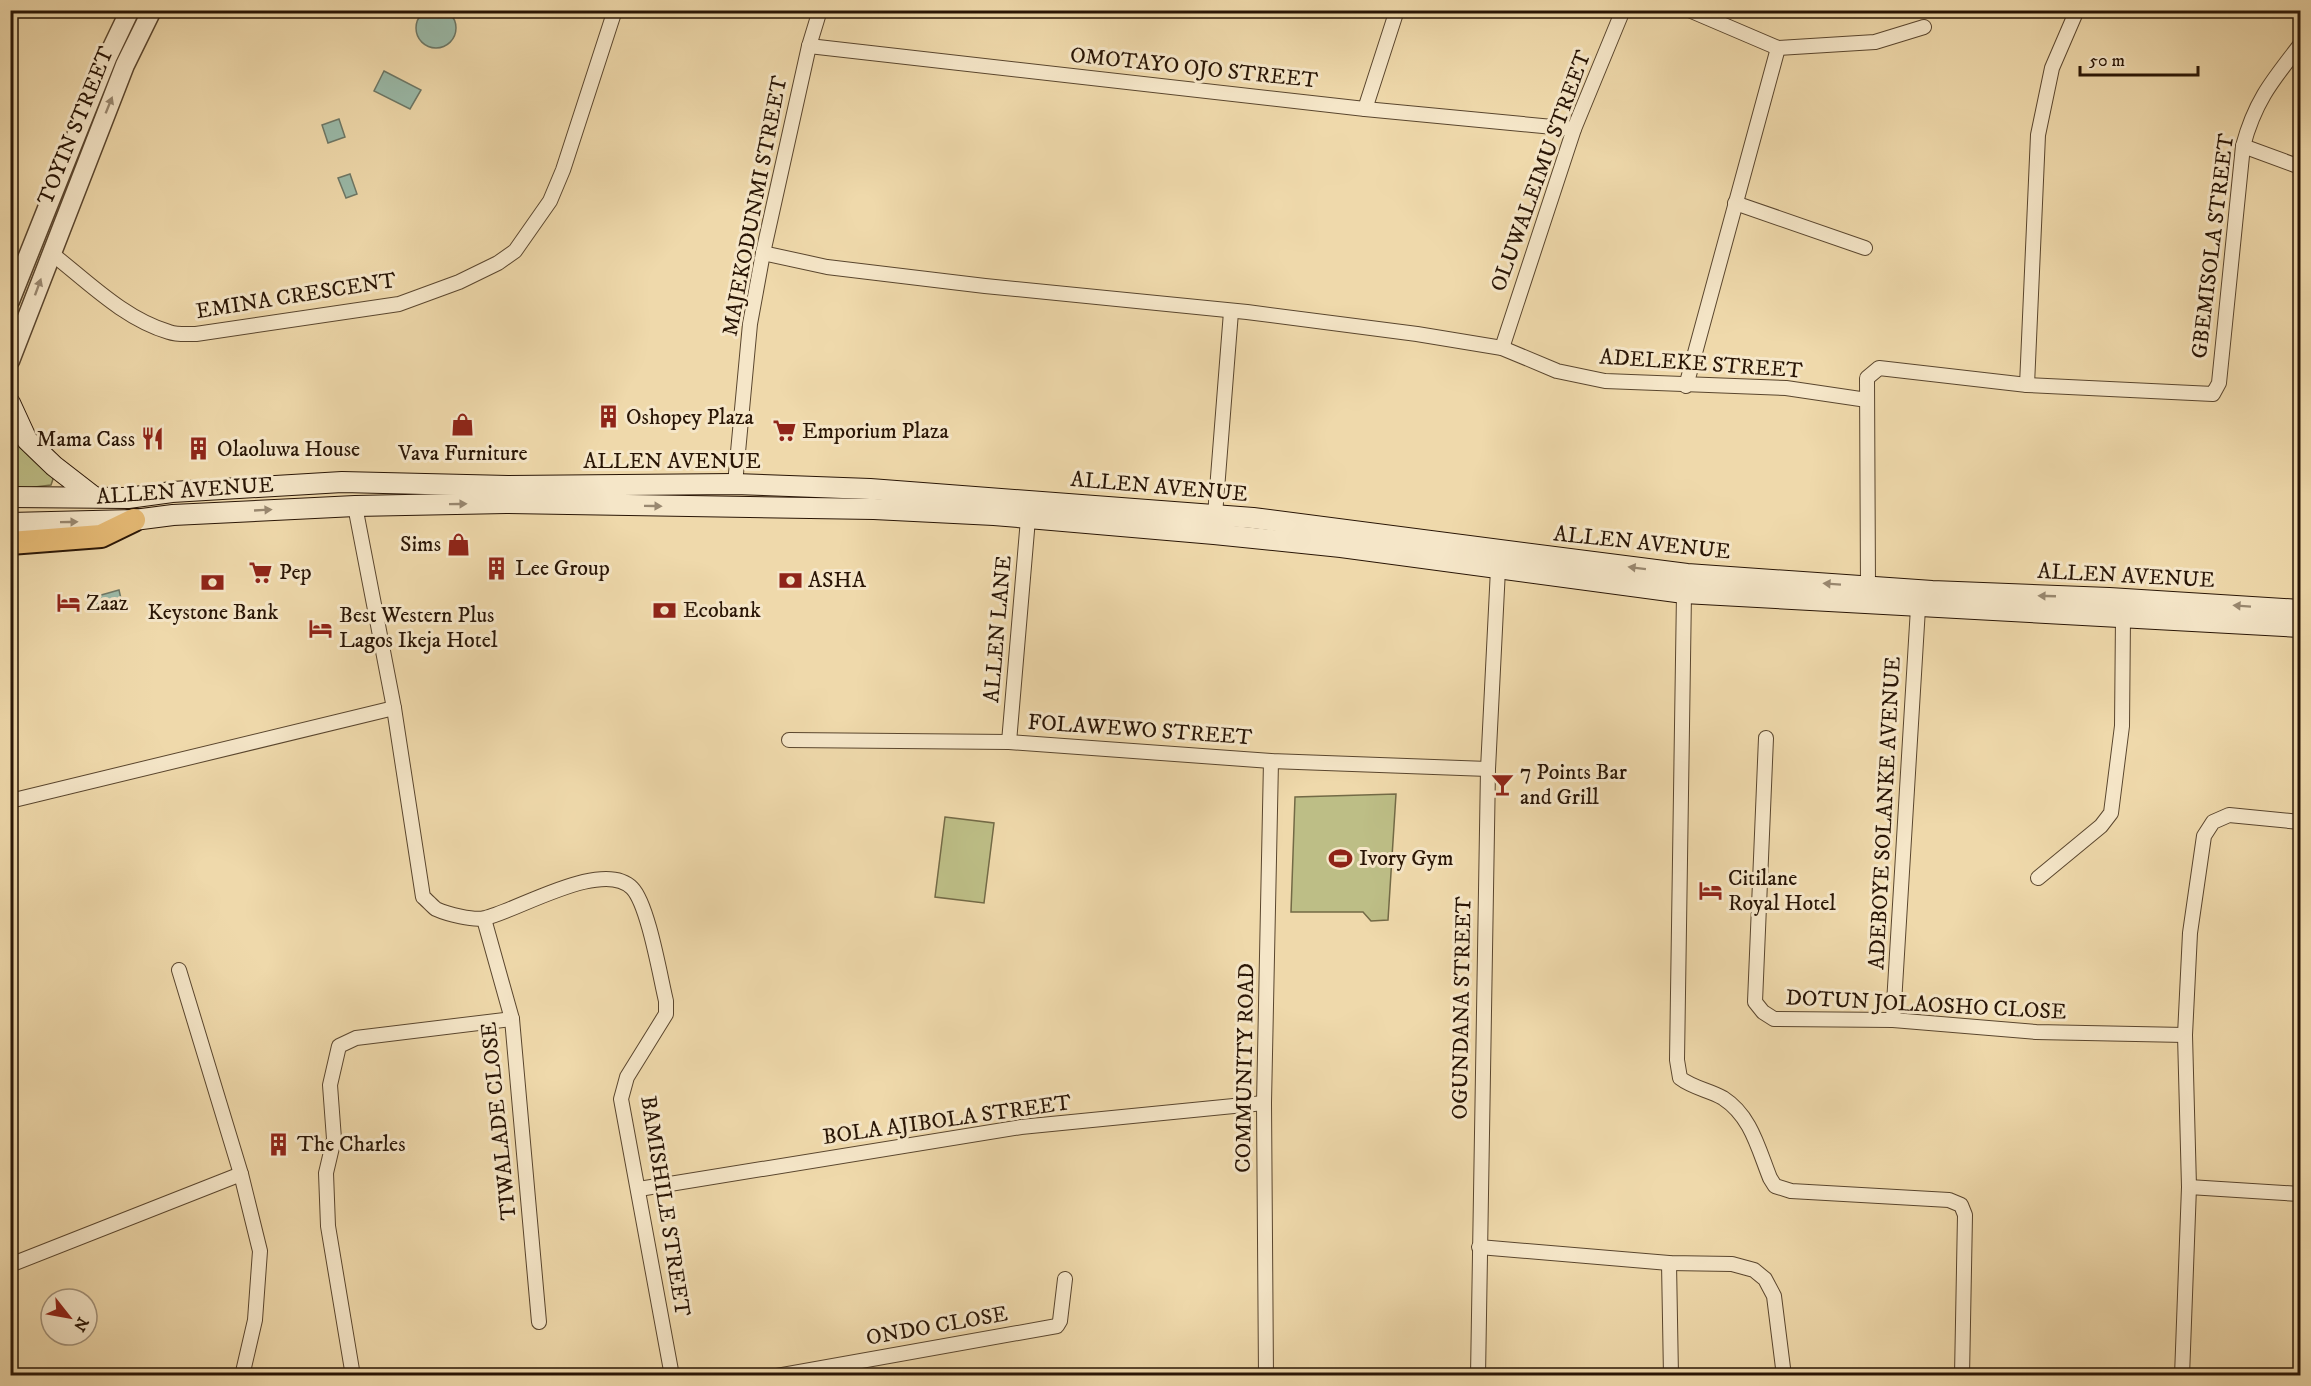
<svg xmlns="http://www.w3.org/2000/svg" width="2311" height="1386" font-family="'IM FELL DW Pica',serif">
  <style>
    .green { fill: #bdbe86; stroke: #736a46; stroke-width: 1.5 }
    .water { fill: #9abaa9; stroke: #6d7867; stroke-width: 1.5 }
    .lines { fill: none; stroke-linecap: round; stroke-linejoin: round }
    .minor-casing { stroke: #5a462e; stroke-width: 16 }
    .tertiary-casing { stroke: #5a462e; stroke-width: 21 }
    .secondary-casing { stroke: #291505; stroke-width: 22 }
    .primary-casing { stroke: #291505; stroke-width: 26 }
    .minor { stroke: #f5e6c8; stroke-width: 14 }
    .tertiary { stroke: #f5e6c8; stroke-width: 18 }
    .secondary { stroke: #f5e6c8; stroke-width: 20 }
    .primary { stroke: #e8bc76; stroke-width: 22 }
    .oneway { fill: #998870 }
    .labels { text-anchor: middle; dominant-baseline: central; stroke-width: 6; stroke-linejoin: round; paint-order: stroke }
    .street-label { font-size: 22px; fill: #291505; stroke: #f5e6c8 }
    .poi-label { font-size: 22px; fill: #291505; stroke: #f5e6c8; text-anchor: start }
  </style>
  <rect width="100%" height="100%" fill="#efd9ab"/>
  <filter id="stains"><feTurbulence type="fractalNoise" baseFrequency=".00333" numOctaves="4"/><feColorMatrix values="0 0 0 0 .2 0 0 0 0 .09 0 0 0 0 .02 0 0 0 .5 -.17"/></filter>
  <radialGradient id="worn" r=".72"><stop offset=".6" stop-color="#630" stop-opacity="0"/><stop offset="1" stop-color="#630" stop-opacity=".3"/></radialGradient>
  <!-- green -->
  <g class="green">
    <path d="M10 435 50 471 53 479 51 485 11 490Z"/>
    <path d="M1396 794 1388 920 1371 921 1363 912H1291L1295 797Z"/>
    <path d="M945 817 994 823 984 903 935 897Z"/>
  </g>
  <!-- water -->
  <g class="water">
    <circle cx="436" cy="28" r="20"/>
    <path d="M384 71 421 90 410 109 374 91Z"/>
    <path d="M339 119 345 137 328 143 322 125Z"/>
    <path d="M350 174 357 194 346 198 338 178Z"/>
    <path d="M119 590 122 603 98 609 94 597Z"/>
  </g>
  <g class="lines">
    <defs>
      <g id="minor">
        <path d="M1689 10 1778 48 1875 42 1924 27"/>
        <path d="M809 46 1365 109 1574 129"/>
        <path d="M1365 109 1397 10"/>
        <path d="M2243 146 2300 167"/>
        <path d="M1735 203 1865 248"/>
        <path d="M51 253C87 281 124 319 169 332 177 335 188 334 196 334L399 304 459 282 498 263 515 251 550 201 563 170 615 10"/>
        <path d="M763 253 827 267 985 286 1247 312 1417 334 1502 348 1557 371 1605 381 1786 388 1867 400"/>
        <path d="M1502 348 1574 129 1623 10"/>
        <path d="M2027 385 2038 135 2052 68 2077 10"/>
        <path d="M1686 386 1778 48"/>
        <path d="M735 484 750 324 763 253 809 46 820 10"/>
        <path d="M355 506 394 708 423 897C427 900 432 906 436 909 447 914 474 921 485 918 517 911 603 858 632 888 648 904 660 976 666 1001V1014L627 1077 621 1099 672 1376"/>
        <path d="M1215 515 1231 312"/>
        <path d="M1868 587 1867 378 1879 368 2027 385 2213 394 2219 383 2243 146C2255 101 2272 81 2300 45"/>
        <path d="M1684 593 1677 1060 1680 1078C1693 1088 1709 1090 1723 1098 1751 1116 1758 1148 1770 1178L1775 1186 1791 1191 1949 1200 1961 1205 1965 1215 1962 1376"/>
        <path d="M1766 738 1755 1002 1763 1012 1774 1019 1893 1020 2036 1032 2185 1035"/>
        <path d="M789 740 1009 742 1271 761 1488 769"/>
        <path d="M1009 742 1028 519"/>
        <path d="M10 801 394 708"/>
        <path d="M2038 878 2101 826 2111 813 2122 726 2123 617"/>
        <path d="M484 919 512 1019 539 1322"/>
        <path d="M179 970 241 1174 260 1251 255 1320 242 1376"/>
        <path d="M1893 1020 1918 608"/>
        <path d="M2189 1187 2300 1194"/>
        <path d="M639 1189 1021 1127 1264 1103"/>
        <path d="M1479 1247 1669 1263 1732 1264 1754 1270 1765 1279 1774 1296 1784 1376"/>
        <path d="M1669 1263 1671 1376"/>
        <path d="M10 1265 241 1174"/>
        <path d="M353 1376 328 1226 326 1173 334 1139 330 1085 339 1046 356 1038 512 1019"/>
        <path d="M777 1376 1057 1326 1060 1321 1065 1279"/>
        <path d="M1266 1376 1264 1103 1271 761"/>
        <path d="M1478 1376 1488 769 1498 569"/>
        <path d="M2182 1376 2189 1187 2185 1035 2190 933 2204 836 2213 822 2229 815 2300 822"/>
      </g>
      <g id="tertiary">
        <path d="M10 301 108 56 130 10"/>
        <path d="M10 361 125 65 152 10"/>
      </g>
      <g id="secondary">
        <path d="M10 403 27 440 54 466 94 497"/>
        <path d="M10 497 128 498 172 492 342 482 508 486 735 484 870 489 1253 518 1687 574 1932 591 2109 598 2300 610"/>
        <path d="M10 523 134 520 173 515 355 506 506 503 874 509 994 515 1214 534 1341 547 1684 593 2300 627"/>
      </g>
      <path id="primary" d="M10 543 101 536 134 520"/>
    </defs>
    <!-- minor casing -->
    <use href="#minor" class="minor-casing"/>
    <!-- tertiary casing -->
    <use href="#tertiary" class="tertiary-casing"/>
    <!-- secondary casing -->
    <use href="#secondary" class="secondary-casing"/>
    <!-- primary casing -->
    <use href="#primary" class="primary-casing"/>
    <!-- minor -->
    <use href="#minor" class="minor"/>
    <!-- tertiary -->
    <use href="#tertiary" class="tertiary"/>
    <!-- secondary -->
    <use href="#secondary" class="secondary"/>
    <!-- primary -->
    <use href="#primary" class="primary"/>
  </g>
  <!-- one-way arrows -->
  <defs><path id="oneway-solid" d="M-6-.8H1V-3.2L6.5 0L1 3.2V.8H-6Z" transform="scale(1.5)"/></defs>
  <g class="oneway">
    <use href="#oneway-solid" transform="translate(109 105) rotate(-68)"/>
    <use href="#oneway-solid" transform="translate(38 287) rotate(-70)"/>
    <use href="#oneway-solid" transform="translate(458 504) rotate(-1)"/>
    <use href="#oneway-solid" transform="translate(653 506) rotate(1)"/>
    <use href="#oneway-solid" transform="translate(263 510) rotate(-3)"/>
    <use href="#oneway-solid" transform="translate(69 522) rotate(-1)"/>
    <use href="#oneway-solid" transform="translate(1637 568) rotate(-173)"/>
    <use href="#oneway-solid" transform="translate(1832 584) rotate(-176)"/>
    <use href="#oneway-solid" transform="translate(2047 596) rotate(-178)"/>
    <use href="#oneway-solid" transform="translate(2242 606) rotate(-176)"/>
  </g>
  <!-- icons -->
  <defs>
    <symbol id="building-bare" viewBox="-9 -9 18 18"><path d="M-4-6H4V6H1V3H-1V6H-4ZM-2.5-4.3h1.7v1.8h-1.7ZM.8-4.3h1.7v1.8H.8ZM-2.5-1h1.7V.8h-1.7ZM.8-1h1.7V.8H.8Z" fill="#8f2418" stroke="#f5e6c8" stroke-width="2.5" paint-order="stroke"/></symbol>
    <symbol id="shop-bare" viewBox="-9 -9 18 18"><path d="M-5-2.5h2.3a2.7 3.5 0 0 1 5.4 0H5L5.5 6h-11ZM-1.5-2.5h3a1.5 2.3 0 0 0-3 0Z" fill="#8f2418" stroke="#f5e6c8" stroke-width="2.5" paint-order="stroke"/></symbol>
    <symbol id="supermarket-bare" viewBox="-9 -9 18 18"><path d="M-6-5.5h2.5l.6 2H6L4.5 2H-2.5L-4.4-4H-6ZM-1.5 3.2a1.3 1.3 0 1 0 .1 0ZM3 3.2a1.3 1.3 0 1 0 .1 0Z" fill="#8f2418" stroke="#f5e6c8" stroke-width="2.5" paint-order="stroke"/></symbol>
    <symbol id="restaurant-bare" viewBox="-9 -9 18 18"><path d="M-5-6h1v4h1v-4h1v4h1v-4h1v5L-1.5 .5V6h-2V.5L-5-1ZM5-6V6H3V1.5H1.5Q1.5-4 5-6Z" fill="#8f2418" stroke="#f5e6c8" stroke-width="2.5" paint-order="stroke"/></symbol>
    <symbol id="bank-bare" viewBox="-9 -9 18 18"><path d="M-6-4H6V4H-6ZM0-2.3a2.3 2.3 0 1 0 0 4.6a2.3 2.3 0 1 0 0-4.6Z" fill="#8f2418" stroke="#f5e6c8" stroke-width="2.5" paint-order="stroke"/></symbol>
    <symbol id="hotel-bare" viewBox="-9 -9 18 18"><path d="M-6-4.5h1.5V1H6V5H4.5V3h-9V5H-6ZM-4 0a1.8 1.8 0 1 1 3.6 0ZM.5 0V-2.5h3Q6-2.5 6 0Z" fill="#8f2418" stroke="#f5e6c8" stroke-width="2.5" paint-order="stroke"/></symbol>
    <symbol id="bar-bare" viewBox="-9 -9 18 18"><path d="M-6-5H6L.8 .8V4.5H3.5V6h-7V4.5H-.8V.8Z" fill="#8f2418" stroke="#f5e6c8" stroke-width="2.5" paint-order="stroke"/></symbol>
    <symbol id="stadium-bare" viewBox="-9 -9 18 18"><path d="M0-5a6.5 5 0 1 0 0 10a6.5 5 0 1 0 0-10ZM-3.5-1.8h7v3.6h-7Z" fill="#8f2418" stroke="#f5e6c8" stroke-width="2.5" paint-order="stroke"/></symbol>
  </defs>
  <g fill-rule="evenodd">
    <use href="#building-bare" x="592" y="400" width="33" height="33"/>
    <use href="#shop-bare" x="446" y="408" width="33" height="33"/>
    <use href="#supermarket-bare" x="768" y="414" width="33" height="33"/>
    <use href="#restaurant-bare" x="136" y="422" width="33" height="33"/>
    <use href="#building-bare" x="182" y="432" width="33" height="33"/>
    <use href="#shop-bare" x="442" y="528" width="33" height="33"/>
    <use href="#building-bare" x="480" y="552" width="33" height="33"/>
    <use href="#supermarket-bare" x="244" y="556" width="33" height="33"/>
    <use href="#bank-bare" x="774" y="564" width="33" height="33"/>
    <use href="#bank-bare" x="196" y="566" width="33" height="33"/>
    <use href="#hotel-bare" x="52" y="586" width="33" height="33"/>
    <use href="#bank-bare" x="648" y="594" width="33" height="33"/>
    <use href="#hotel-bare" x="304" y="612" width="33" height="33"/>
    <use href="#bar-bare" x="1486" y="768" width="33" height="33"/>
    <use href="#stadium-bare" x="1324" y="842" width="33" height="33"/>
    <use href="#hotel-bare" x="1694" y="874" width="33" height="33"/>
    <use href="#building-bare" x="262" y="1128" width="33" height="33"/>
  </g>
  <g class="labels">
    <!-- street labels -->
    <g class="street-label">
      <text transform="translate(1194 68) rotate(6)">OMOTAYO OJO STREET</text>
      <text transform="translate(76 126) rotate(-68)">TOYIN STREET</text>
      <text transform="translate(1541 171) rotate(-70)">OLUWALEIMU STREET</text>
      <text transform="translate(755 206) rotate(-79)">MAJEKODUNMI STREET</text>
      <text transform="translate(2213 246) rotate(-83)">GBEMISOLA STREET</text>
      <text transform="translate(296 296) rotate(-9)">EMINA CRESCENT</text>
      <text transform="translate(1701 364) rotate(4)">ADELEKE STREET</text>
      <text x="672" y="461">ALLEN AVENUE</text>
      <text transform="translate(1159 487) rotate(5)">ALLEN AVENUE</text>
      <text transform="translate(185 491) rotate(-4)">ALLEN AVENUE</text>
      <text transform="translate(1642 543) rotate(6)">ALLEN AVENUE</text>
      <text transform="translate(2126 576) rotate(3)">ALLEN AVENUE</text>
      <text transform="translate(998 629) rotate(-85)">ALLEN LANE</text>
      <text transform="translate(1140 730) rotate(4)">FOLAWEWO STREET</text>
      <text transform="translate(1885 813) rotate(-87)">ADEBOYE SOLANKE AVENUE</text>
      <text transform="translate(1926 1005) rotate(3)">DOTUN JOLAOSHO CLOSE</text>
      <text transform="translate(1462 1008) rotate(-89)">OGUNDANA STREET</text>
      <text transform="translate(1245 1068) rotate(-89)">COMMUNITY ROAD</text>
      <text transform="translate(947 1120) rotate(-8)">BOLA AJIBOLA STREET</text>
      <text transform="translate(499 1121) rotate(-96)">TIWALADE CLOSE</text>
      <text transform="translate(665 1206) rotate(81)">BAMISHILE STREET</text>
      <text transform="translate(937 1326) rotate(-10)">ONDO CLOSE</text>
    </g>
    <!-- poi labels -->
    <g class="poi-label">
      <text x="626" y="417">Oshopey Plaza</text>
      <text x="802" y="431">Emporium Plaza</text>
      <text x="135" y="439" text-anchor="end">Mama Cass</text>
      <text x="217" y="449">Olaoluwa House</text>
      <text x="463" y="453" text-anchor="middle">Vava Furniture</text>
      <text x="441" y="544" text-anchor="end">Sims</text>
      <text x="515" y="568">Lee Group</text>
      <text x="279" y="572">Pep</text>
      <text x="808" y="580">ASHA</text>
      <text x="86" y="603">Zaaz</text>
      <text x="683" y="610">Ecobank</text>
      <text x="213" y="612" text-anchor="middle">Keystone Bank</text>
      <text x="339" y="615">Best Western Plus<tspan x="339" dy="25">Lagos Ikeja Hotel</tspan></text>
      <text x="1520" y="772">7 Points Bar<tspan x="1520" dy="25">and Grill</tspan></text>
      <text x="1359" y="858">Ivory Gym</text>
      <text x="1728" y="878">Citilane<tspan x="1728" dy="25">Royal Hotel</tspan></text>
      <text x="297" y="1144">The Charles</text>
    </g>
  </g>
  <!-- margin -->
  <rect width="2311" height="1386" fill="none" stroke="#efd9ab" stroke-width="36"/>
  <rect x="12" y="12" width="2287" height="1362" fill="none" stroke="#291505" stroke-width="3"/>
  <rect x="18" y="18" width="2275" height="1350" fill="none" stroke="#291505" stroke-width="1.5"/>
  <!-- north arrow -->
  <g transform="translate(69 1317) rotate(121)"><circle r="28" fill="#f5e6c8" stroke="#a3927a" stroke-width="1.5"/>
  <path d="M0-4.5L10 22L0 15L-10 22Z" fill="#8f2418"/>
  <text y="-9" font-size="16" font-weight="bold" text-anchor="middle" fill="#291505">N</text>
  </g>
  <!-- scale -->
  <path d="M2080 66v9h118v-9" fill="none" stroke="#291505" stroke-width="3"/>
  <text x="2089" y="66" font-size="18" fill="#291505" stroke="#f5e6c8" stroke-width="4.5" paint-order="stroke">50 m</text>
  <rect width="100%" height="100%" filter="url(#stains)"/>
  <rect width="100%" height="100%" fill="url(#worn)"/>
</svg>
